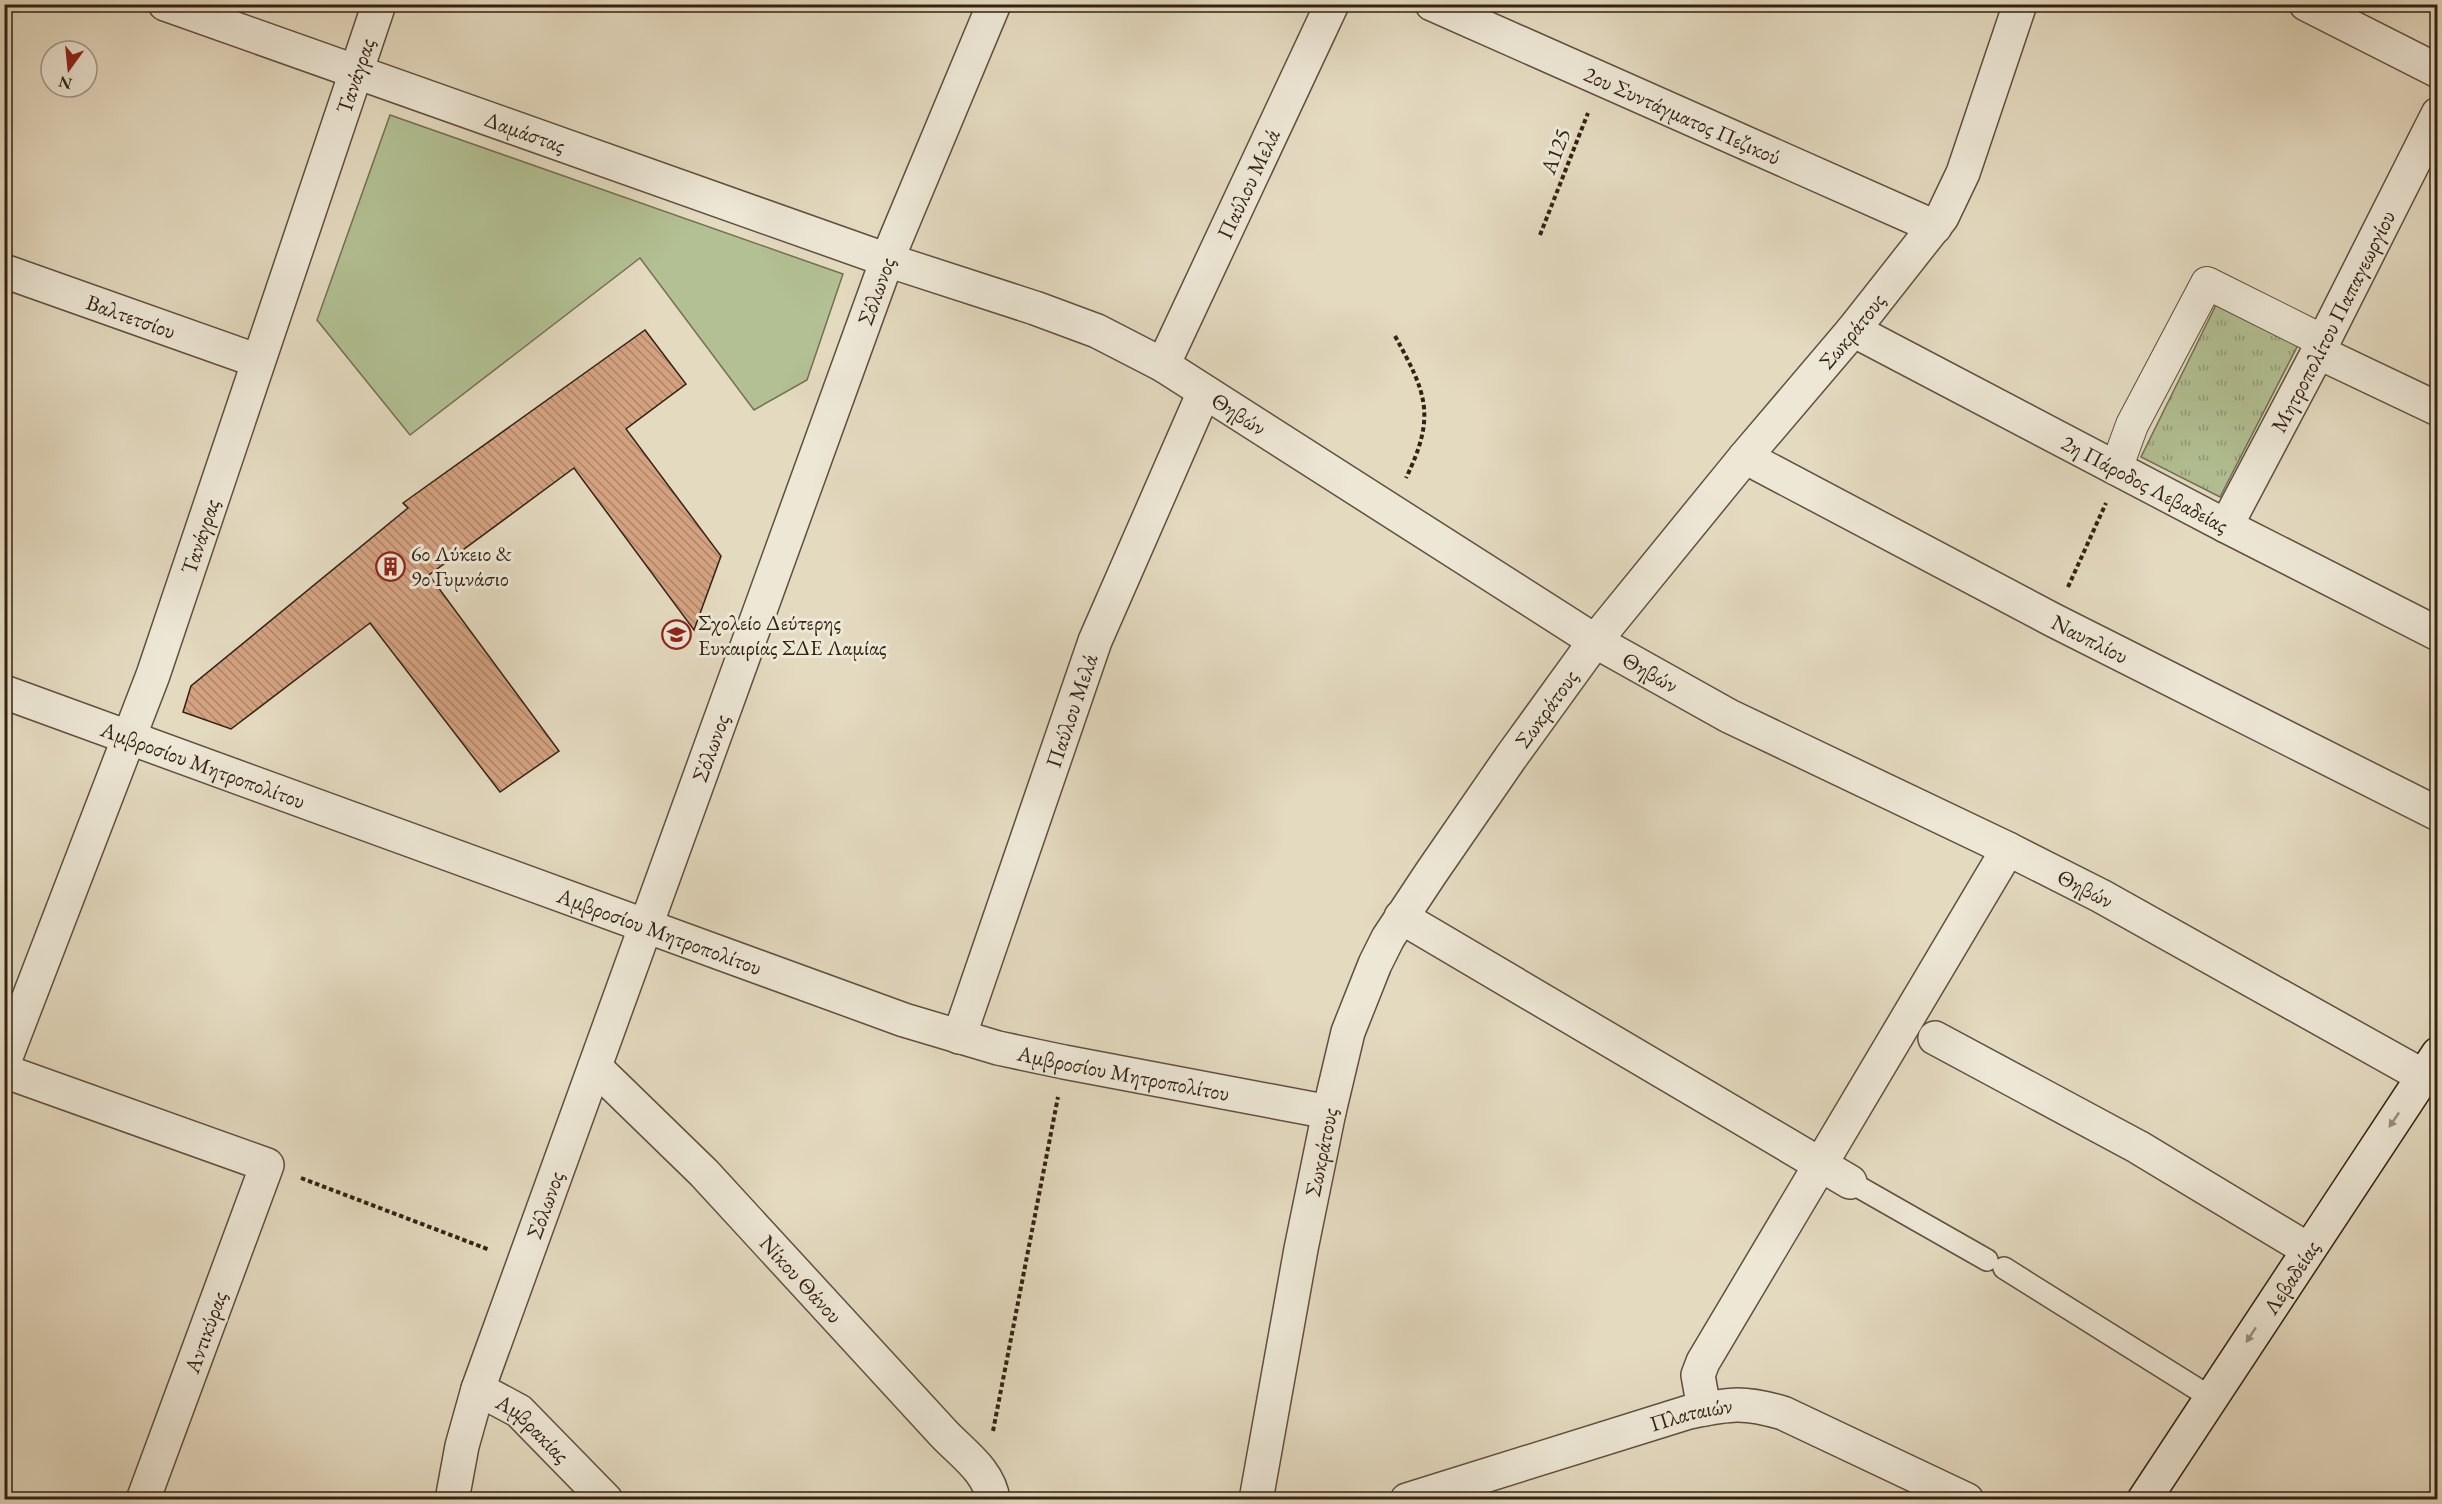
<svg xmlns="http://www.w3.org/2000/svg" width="2442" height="1504" viewBox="0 0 2442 1504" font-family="'EB Garamond',serif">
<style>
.grass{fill:#b2c093;stroke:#727152;stroke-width:1.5}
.park{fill:url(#park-tufts);stroke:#727152;stroke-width:1.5}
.building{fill:url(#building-back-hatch);stroke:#332212;stroke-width:1.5}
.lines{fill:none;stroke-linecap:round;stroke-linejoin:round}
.service-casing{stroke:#5f503e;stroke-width:24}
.pedestrian-casing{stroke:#5f503e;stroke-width:34}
.minor-casing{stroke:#5f503e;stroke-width:36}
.tertiary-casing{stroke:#5f503e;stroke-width:36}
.secondary-casing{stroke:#332212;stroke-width:36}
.path{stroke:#332212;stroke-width:4;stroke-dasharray:4.5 3;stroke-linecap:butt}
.service{stroke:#ede7d6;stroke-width:21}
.pedestrian{stroke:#ede7d6;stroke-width:32}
.minor{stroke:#ede7d6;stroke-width:33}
.tertiary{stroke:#ede7d6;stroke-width:33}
.secondary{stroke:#ede7d6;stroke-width:33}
.oneway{fill:#998e7e}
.labels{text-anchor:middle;stroke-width:6;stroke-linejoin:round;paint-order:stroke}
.street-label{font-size:22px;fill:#332212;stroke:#ede7d6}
.poi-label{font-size:22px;fill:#332212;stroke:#ede7d6;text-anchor:start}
</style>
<defs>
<pattern id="park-tufts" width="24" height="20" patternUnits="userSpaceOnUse" patternTransform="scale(1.5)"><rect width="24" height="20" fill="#b2c093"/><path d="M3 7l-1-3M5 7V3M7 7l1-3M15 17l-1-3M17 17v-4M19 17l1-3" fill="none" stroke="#919c77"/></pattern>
<pattern id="building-back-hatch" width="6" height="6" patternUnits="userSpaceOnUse" patternTransform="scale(1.5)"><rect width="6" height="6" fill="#d4a281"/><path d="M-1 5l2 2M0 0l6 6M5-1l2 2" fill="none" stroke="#ad8468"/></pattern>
</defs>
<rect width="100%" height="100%" fill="#e4dac0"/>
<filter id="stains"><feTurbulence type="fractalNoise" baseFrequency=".00333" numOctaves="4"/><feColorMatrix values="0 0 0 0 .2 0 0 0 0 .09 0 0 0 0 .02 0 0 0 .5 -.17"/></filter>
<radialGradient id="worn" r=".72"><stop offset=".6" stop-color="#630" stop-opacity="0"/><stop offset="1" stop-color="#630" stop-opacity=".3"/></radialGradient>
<path class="grass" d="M390,115L843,274L807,380L754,410L640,258L410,435L317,320Z"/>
<path class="park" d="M2216,305L2298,345L2220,497L2141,457Z"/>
<path class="building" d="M645,330L686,384L626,429L721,556L694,630L574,468L429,575L559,751L500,792L370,623L231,729L183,712L191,686L408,508L403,503Z"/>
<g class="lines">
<defs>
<path id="service" d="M1850,1182L1987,1260
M2004,1268L2210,1397"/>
<path id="pedestrian" d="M2116,469L2132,425L2207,283L2323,341"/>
<g id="minor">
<path id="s1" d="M165,4L887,260L1035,308L1097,331L1163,365L1595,641L1729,716L2008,849L2101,896L2423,1076"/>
<path id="s2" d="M1432,4L1935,227"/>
<path id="s3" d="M4,271L258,361"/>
<path id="s4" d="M1853,330L2226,526L2438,634"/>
<path d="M2318,352L2438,409"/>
<path id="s5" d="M1163,365L1332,4"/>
<path id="s6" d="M1745,457L2053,620L2438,814"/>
<path id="s7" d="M2226,526L2318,352L2438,114"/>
<path id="s8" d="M4,692L904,1020L998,1048L1064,1062L1329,1112"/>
<path d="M1401,917L1850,1182"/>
<path id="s9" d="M959,1037L1095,641L1204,392"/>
<path d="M1935,1038L2138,1147L2307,1249"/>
<path id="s10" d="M4,1062L153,675L379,4"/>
<path id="s11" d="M595,1067L704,1173L944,1434C962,1453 990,1472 993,1500"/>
<path d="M4,1071L267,1165L143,1500"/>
<path id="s12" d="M478,1389L519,1411L606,1500"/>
<path d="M1704,1409L1698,1375L1703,1362L2008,849"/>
<path id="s13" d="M1256,1500L1301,1249L1329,1112L1348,1032L1375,964L1388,938L1431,873L1511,757L1595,641L1745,457L1853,330L1942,217L1963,173L2020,4"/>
</g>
<g id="tertiary">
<path d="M2306,4L2438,71"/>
<path id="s14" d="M452,1500L462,1446L478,1389L887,260L994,4"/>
<path id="s15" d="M1407,1500L1689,1412C1730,1404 1742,1401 1783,1413L1967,1500"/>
</g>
<g id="secondary">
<path id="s16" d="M2144,1500L2438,1054"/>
</g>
</defs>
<use href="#service" class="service-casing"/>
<use href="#pedestrian" class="pedestrian-casing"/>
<use href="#minor" class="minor-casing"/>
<use href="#tertiary" class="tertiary-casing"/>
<use href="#secondary" class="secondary-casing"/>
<path class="path" d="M1540,235L1588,113
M1395,336C1427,394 1436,416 1406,478
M2068,587L2106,503
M301,1178L490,1250
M993,1431L1058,1097"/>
<use href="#service" class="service"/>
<use href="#pedestrian" class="pedestrian"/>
<use href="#minor" class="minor"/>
<use href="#tertiary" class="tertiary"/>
<use href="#secondary" class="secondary"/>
</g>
<defs><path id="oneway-solid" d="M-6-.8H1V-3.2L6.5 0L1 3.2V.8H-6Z" transform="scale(1.5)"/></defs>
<g class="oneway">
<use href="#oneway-solid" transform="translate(2394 1120) rotate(124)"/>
<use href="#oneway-solid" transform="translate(2251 1335) rotate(123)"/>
</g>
<defs>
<symbol id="building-ring" viewBox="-11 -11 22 22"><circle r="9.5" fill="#ede7d6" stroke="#8f2418" stroke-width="1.5"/><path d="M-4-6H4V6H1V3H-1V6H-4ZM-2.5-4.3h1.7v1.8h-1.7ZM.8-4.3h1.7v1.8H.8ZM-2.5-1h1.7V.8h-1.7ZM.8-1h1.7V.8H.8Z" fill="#8f2418"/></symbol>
<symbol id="school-ring" viewBox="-11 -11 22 22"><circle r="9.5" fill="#ede7d6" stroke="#8f2418" stroke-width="1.5"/><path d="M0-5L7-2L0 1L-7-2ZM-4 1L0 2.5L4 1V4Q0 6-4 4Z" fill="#8f2418"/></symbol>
</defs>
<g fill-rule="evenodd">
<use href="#building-ring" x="374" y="550" width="33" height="33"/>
<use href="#school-ring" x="660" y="618" width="33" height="33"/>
</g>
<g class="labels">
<g class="street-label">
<text dy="8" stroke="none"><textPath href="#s10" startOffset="1047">Τανάγρας</textPath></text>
<text dy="8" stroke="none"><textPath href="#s2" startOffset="274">2ου Συντάγματος Πεζικού</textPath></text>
<text dy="8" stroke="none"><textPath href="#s1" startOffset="382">Δαμάστας</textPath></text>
<text transform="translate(1555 151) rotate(-69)" y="8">Α125</text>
<text dy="8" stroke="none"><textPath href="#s5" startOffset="200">Παύλου Μελά</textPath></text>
<text dy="8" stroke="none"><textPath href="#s14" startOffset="1282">Σόλωνος</textPath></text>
<text dy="8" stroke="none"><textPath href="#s3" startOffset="135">Βαλτετσίου</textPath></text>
<text dy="8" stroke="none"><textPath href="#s7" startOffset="231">Μητροπολίτου Παπαγεωργίου</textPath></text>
<text dy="8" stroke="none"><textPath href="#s13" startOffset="1344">Σωκράτους</textPath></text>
<text dy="8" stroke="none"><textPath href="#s1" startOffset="1152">Θηβών</textPath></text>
<text dy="8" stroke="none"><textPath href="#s4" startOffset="330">2η Πάροδος Λεβαδείας</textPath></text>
<text dy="8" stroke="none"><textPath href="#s10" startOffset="561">Τανάγρας</textPath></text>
<text dy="8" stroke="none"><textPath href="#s6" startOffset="390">Ναυπλίου</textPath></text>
<text dy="8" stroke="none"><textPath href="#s1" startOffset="1638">Θηβών</textPath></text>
<text dy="8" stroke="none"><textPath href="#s13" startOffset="858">Σωκράτους</textPath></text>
<text dy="8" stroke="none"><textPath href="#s9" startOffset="345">Παύλου Μελά</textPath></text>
<text dy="8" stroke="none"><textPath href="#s14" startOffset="796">Σόλωνος</textPath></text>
<text dy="8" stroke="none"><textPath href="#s8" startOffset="212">Αμβροσίου Μητροπολίτου</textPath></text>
<text dy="8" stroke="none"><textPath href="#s1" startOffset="2124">Θηβών</textPath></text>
<text dy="8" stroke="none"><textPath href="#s8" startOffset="698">Αμβροσίου Μητροπολίτου</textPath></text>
<text dy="8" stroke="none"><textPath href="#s8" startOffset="1184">Αμβροσίου Μητροπολίτου</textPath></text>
<text dy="8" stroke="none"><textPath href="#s13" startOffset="354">Σωκράτους</textPath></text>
<text dy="8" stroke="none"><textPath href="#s14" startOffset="310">Σόλωνος</textPath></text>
<text dy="8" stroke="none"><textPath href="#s16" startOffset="267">Λεβαδείας</textPath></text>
<text dy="8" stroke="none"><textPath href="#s11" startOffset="296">Νίκου Θάνου</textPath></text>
<text transform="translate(205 1332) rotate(-70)" y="8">Αντικύρας</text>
<text dy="8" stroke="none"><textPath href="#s15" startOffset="297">Πλαταιών</textPath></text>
<text dy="8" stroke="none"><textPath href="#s12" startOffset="68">Αμβρακίας</textPath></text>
</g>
<g class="poi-label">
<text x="411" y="561">6ο Λύκειο &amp;<tspan x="411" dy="25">9ο Γυμνάσιο</tspan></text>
<text x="698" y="630">Σχολείο Δεύτερης<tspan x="698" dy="25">Ευκαιρίας ΣΔΕ Λαμίας</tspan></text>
</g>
</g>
<rect width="2442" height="1504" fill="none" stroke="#e4dac0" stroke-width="24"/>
<rect x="6" y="6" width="2430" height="1492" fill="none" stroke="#332212" stroke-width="3"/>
<rect x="12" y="12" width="2418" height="1480" fill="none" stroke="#332212" stroke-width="1.5"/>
<g transform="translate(69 69) rotate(195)"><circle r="28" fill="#ede7d6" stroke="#a39888" stroke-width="1.5"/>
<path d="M0-4.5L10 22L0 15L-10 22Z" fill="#8f2418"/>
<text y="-9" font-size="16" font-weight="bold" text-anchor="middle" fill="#332212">N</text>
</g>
<rect width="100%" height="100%" filter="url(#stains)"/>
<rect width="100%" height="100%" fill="url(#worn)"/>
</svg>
